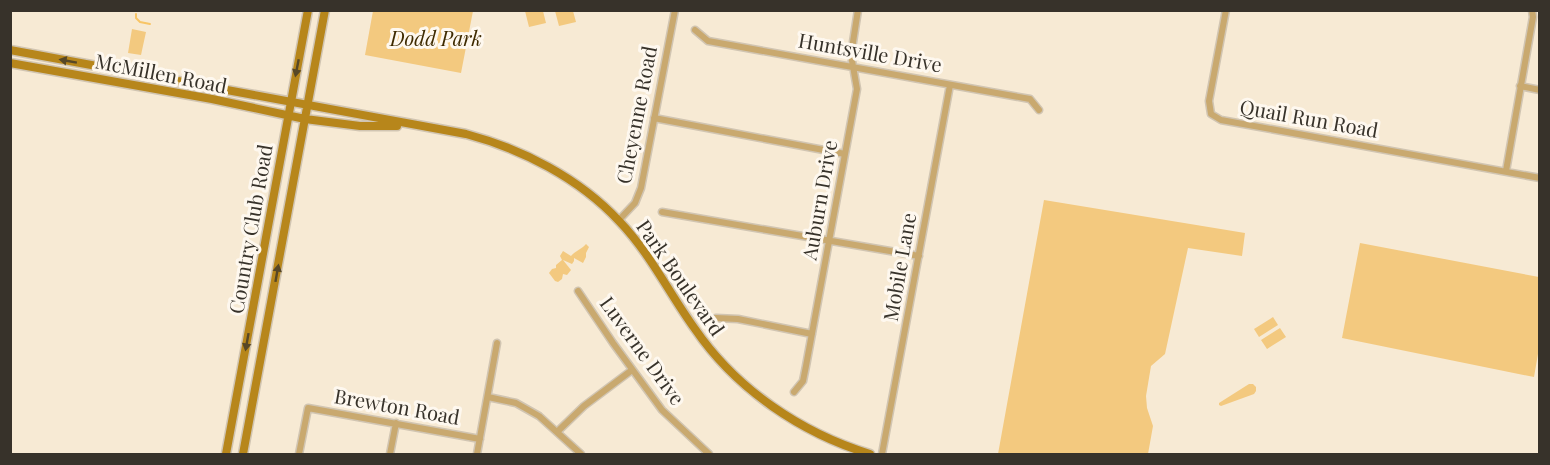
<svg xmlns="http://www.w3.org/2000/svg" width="1550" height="465" viewBox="0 0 1550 465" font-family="'Playfair Display',serif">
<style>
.green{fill:#f3c97f}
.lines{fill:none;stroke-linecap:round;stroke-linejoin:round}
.stream{stroke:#f8c566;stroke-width:2}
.minor-casing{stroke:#d1c5b2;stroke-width:9}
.secondary-casing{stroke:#d1c5b2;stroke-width:11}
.minor{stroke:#c9a96f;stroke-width:6}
.secondary{stroke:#b7861b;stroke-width:8}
.oneway{fill:#574726}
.labels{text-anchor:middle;stroke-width:6;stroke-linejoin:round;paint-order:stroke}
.park-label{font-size:20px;font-style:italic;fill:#3e2a00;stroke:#fef8ef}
.street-label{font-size:20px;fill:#37322a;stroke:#fef8ef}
</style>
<rect width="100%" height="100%" fill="#f7ead4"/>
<path class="green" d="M373,11H473L461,73L365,55Z
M525,11H543L546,23L529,27Z
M555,11H573L576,22L559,26Z
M132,29L146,32L141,55L128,53Z
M1044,200L1245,233L1242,256L1188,248L1165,354L1151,366L1146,396L1147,408L1153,426L1148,454H998Z
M1360,243L1539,277V348L1534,377L1342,338Z
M586,244L589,247L586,253V257L583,263L574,258V261L572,264L563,260L571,270L567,275L563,274L562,279L558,282L555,281L549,273L552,269L556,268V265L562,260L560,256L563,251L571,256C576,250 581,250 586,244Z
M1273,317L1278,325L1259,337L1254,329Z
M1280,328L1286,337L1267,349L1261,340Z
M1249,384H1253L1256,387V391L1254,394L1221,406L1219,405V403Z"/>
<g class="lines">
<path class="stream" d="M136,14V18L140,22L150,24"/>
<defs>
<path id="minor" d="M1226,10L1209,101L1211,114L1221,120L1540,178
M695,30L708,41L1030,99L1039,110
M1520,86L1540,90
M654,118L845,154
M1506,171L1533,17L1532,10
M662,212L919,256
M619,220L635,203L641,188L675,10
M578,291L613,343L662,410L709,454
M716,318L738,319L812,334
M794,392L803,381L806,366L857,89L851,55L858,10
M488,397L516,403L539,416L581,454
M557,432L584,406L632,370
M299,454L308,408L480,439
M390,454L396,423
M477,454L497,343
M882,454L950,85"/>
<path id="secondary" d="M10,50L466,134C522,149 579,178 619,221C650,253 669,293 695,329C736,389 801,433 870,454
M10,63L212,99L305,119L360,126H397
M226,454L308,10
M243,454L325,10"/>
</defs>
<use href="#minor" class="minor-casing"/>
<use href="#secondary" class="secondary-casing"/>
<use href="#minor" class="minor"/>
<use href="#secondary" class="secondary"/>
</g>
<defs><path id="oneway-solid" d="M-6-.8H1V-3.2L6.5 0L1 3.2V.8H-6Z" transform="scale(1.5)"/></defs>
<g class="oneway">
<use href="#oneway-solid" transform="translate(68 61) rotate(-170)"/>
<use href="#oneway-solid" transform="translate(297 68) rotate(101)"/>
<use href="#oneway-solid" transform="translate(277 273) rotate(-80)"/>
<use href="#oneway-solid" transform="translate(247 342) rotate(100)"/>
</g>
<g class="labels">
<g class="park-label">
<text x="436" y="46">Dodd Park</text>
</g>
<g class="street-label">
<text transform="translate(870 53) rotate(10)" y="7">Huntsville Drive</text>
<text transform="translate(161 74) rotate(11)" y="7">McMillen Road</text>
<text transform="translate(637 115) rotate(-79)" y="7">Cheyenne Road</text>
<text transform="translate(1309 119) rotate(10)" y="7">Quail Run Road</text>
<text transform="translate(820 200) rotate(-80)" y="7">Auburn Drive</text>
<text transform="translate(251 229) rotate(-80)" y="7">Country Club Road</text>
<text transform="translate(900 267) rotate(-80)" y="7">Mobile Lane</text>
<text transform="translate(680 278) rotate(55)" y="7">Park Boulevard</text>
<text transform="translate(642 351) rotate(54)" y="7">Luverne Drive</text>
<text transform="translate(397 407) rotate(10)" y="7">Brewton Road</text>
</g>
</g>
<rect width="1550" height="465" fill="none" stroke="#37322a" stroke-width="24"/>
</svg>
